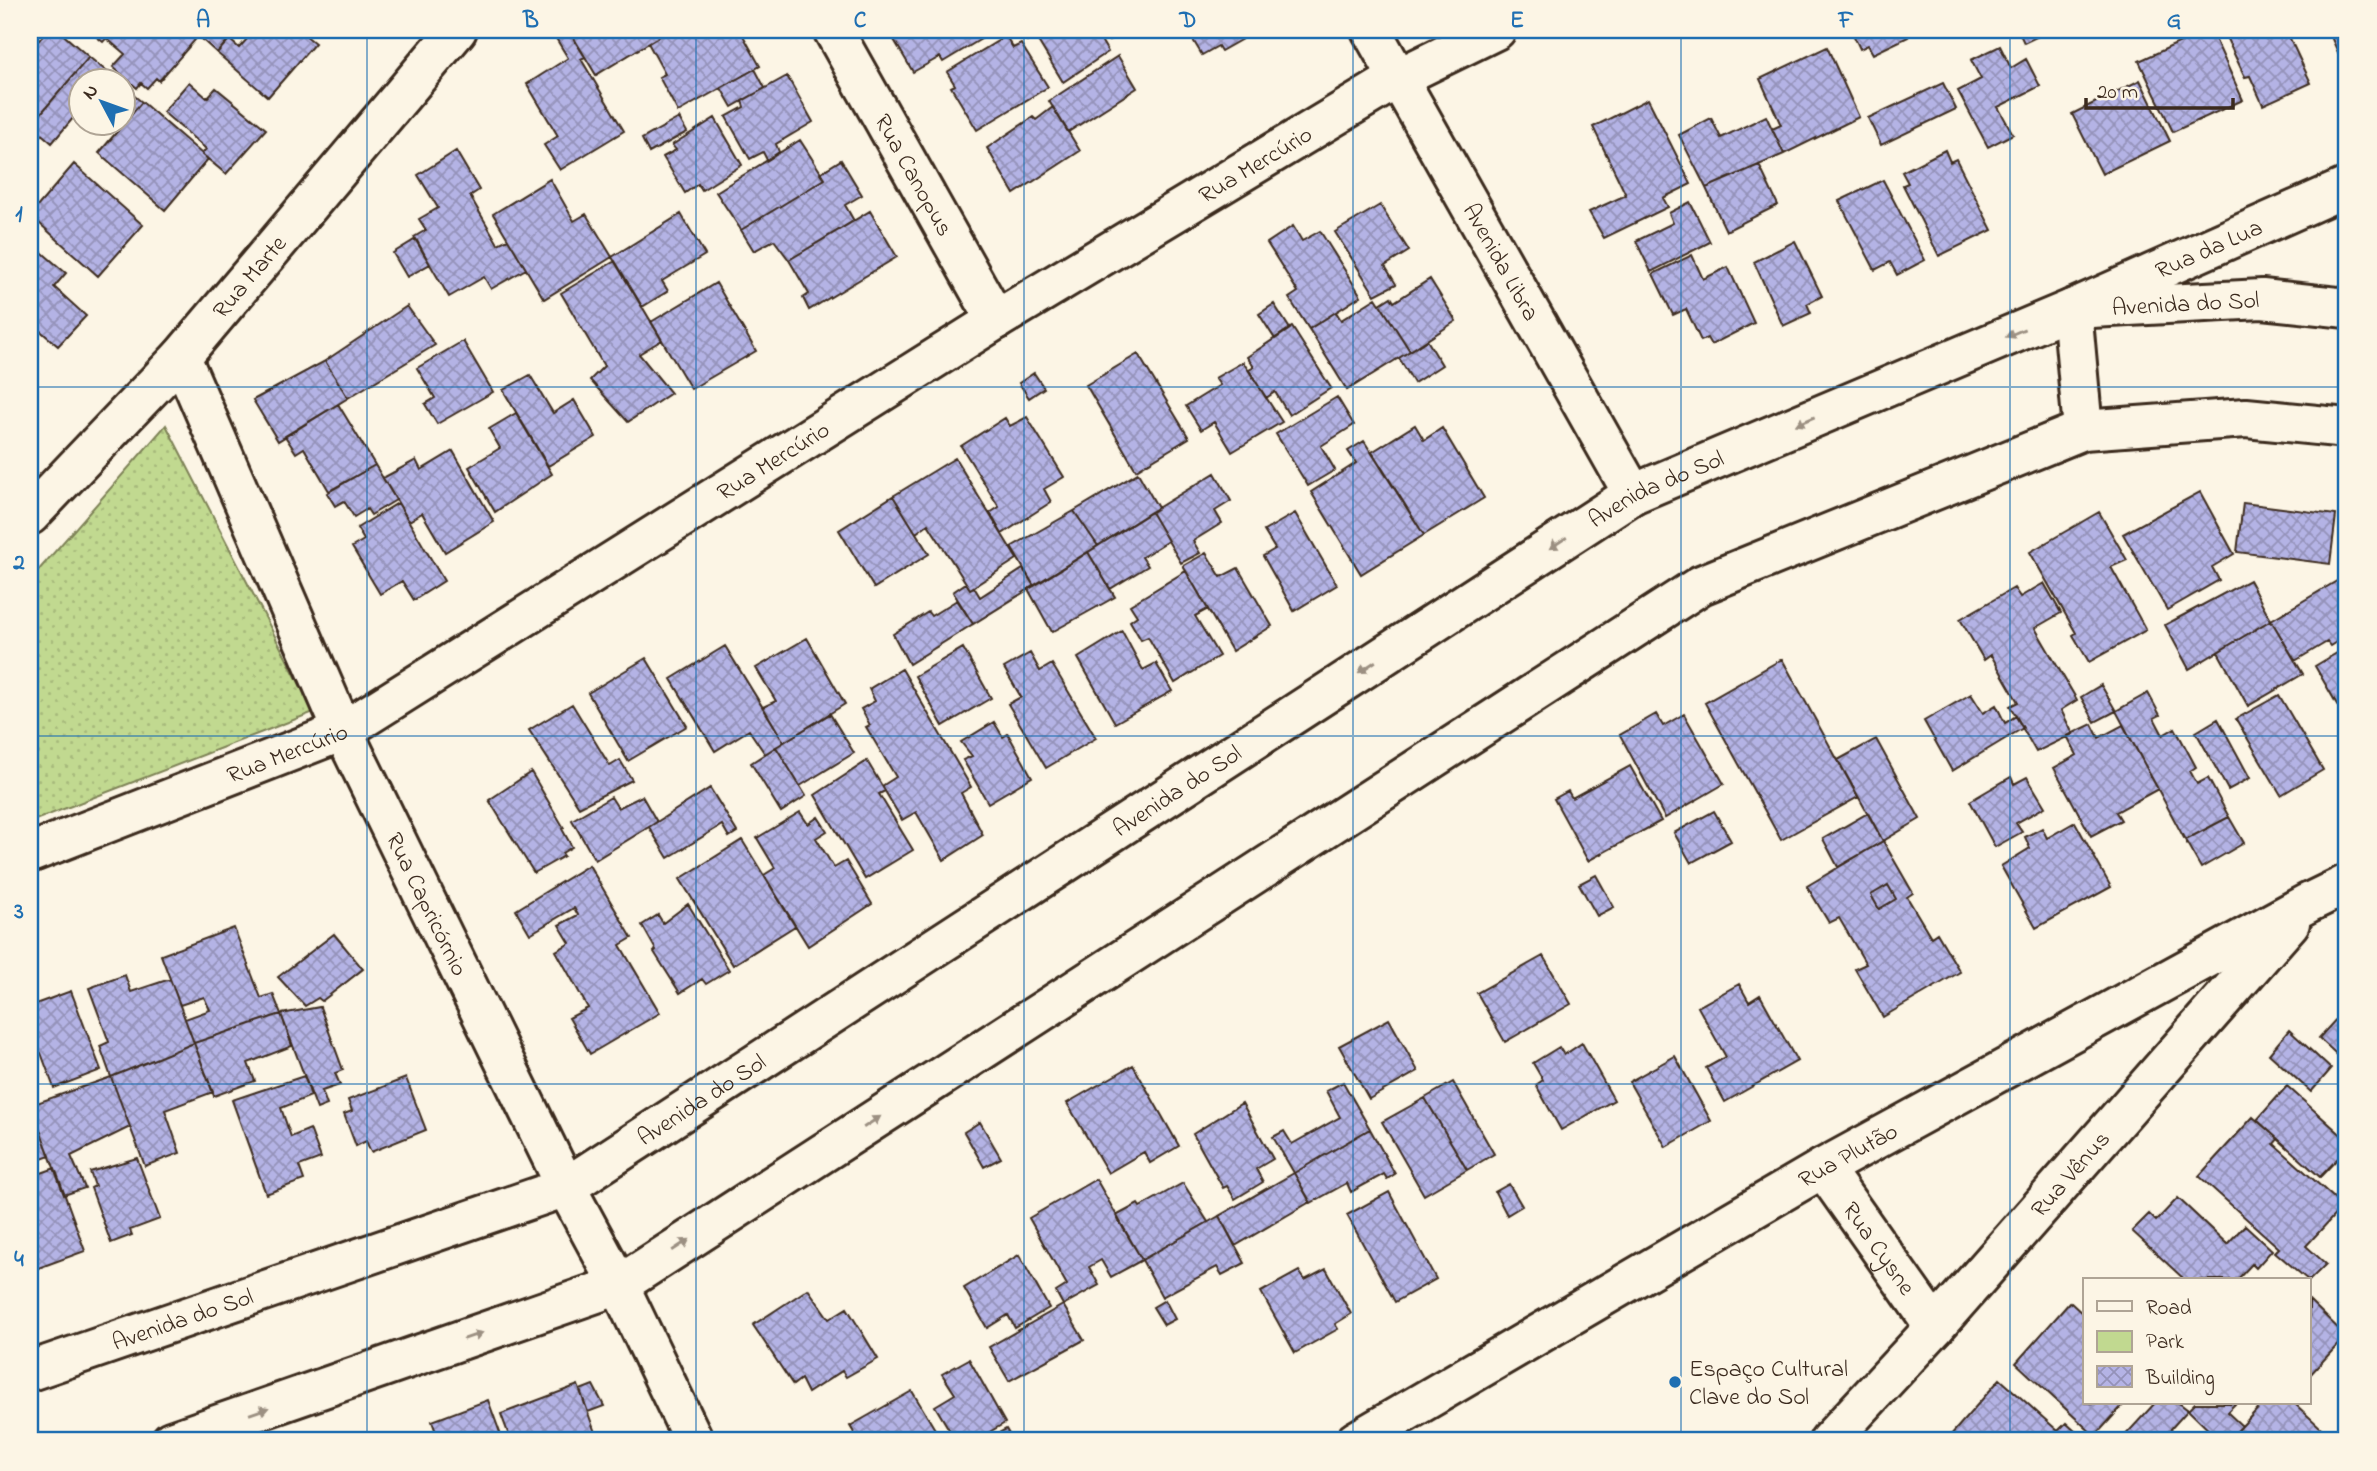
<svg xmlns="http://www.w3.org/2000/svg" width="2377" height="1471" viewBox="0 0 2377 1471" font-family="'Indie Flower',sans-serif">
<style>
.green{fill:url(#green-dots);stroke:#7e8257;stroke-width:2}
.building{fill:url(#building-cross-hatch);stroke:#3b2a1e;stroke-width:2}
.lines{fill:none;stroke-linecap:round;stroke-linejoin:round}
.minor-casing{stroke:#3b2a1e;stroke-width:44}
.tertiary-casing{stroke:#3b2a1e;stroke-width:44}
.minor{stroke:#fcf5e5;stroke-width:38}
.tertiary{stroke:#fcf5e5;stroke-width:38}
.oneway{fill:#9c9082}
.grid{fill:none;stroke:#1f6fb2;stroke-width:2;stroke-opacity:0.55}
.poi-dot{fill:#1f6fb2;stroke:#fcf5e5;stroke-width:2.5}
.labels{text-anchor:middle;stroke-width:5;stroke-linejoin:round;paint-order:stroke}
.street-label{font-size:24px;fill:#3b2a1e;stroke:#fcf5e5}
.poi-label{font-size:24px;fill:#3b2a1e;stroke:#fcf5e5;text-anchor:start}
.neatline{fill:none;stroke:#1f6fb2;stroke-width:2.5}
.grid-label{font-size:23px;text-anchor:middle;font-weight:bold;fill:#1f6fb2}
</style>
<defs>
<pattern id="green-dots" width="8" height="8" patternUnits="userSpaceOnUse" patternTransform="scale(1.75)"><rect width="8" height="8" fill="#c1d990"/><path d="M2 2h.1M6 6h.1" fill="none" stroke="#a7ba7c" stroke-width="1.8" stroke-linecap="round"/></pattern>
<pattern id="building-cross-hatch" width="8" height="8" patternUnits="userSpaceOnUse" patternTransform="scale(1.75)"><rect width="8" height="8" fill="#b4b3e5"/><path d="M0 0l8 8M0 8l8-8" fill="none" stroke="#9492b9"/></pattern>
</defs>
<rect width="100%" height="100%" fill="#fcf5e5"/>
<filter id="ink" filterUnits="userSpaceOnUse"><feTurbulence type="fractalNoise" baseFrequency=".0143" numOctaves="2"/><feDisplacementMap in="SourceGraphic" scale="14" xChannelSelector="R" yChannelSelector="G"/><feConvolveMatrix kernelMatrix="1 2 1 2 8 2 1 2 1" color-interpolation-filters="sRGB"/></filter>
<g filter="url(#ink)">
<path class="green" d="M166,425L314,712L30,822V580Z"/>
<path class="building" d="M48,30H58L89,57L31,125L30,50Z
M88,30H114L103,42Z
M114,30H182L195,40L159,81L156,78L147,88L141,83L137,88L113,67L125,54L106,38Z
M202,30H238L217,53L197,35Z
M255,30H299L315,43L268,97L217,53L229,39L239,48Z
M562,30H568L585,57L581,59L624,131L560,170L544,145L558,136L527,84L568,58L554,35Z
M569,30H670L596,75Z
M671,30H693L695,34L703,30H740L760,66L678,112L659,77L665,74L648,43Z
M905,30H996L943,62L940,57L913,72L893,38Z
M1019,30H1095L1108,52L1063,82L1035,36L1027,41Z
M1102,30H1128L1109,41Z
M1187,30H1258L1221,51L1218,46L1202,55Z
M1851,30H1904L1908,37L1873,54L1868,45L1860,49Z
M2018,30H2051L2024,43Z
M2207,30H2211L2243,100L2173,132L2139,61Z
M2246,30H2286L2311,83L2263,105L2250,76L2245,77L2227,39Z
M2328,30H2347V67L2345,68Z
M1006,36L1013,48L1021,44L1048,87L977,130L951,87L955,85L947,72Z
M2000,46L2011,68L2026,59L2040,86L1998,107L2013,134L1988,147L1958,91L1981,79L1971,60Z
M1827,47L1859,117L1784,154L1772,129L1781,125L1760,79Z
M1118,56L1137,88L1068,132L1049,101Z
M89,57L117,80H80V112L79,111L52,143L31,125Z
M755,69L765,88L732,107L721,88Z
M787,76L813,122L776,144L779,152L767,160L763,152L750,159L726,117L744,107L742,101Z
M2140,80L2170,141L2102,174L2072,114Z
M189,82L207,98L216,88L266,129L226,174L202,154L206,149L163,112Z
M1943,83L1956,109L1881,145L1868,118Z
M122,86L142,102L119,128L113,122H122Z
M1648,99L1691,184L1663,198L1668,207L1604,238L1589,212L1626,195L1593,127Z
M142,102L208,159L165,210L99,153Z
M1053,107L1080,151L1014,194L987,148L1033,117L1036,120Z
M1766,116L1784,154L1706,188L1679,135L1711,118L1721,138Z
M679,118L687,132L649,153L642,139Z
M715,118L742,165L702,190L698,184L685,193L663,157L676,150L672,145Z
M800,140L825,179L741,230L716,192Z
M1945,150L1950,162L1956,159L1992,230L1939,256L1903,185L1908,183L1902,172Z
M456,151L479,190L470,196L498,244L508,239L526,269L491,289L484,277L449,297L414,237L426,230L419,219L438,208L418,175Z
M841,160L862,195L845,205L854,221L789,260L774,240L754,251L741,230L825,179L820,173Z
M74,164L143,225L98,276L30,215Z
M1759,165L1778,205L1726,231L1706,188Z
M550,179L574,221L586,214L612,257L544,299L493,214Z
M1883,180L1925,260L1897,275L1890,262L1875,270L1839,201Z
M1690,202L1710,242L1651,272L1636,241L1673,223L1669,213Z
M1380,205L1409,251L1385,266L1396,284L1375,295L1335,232Z
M870,211L897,257L809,310L803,298L809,294L789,260Z
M681,214L705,255L662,281L668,291L642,307L612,257Z
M1293,226L1302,241L1320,231L1361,296L1309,329L1289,298L1298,292L1267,243Z
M416,239L430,264L407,277L393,253Z
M1795,241L1822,296L1807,304L1811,313L1783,326L1754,262Z
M30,242L66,273L54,287L86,316L58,346L30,322Z
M1692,255L1703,279L1728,267L1754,323L1711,345L1707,338L1701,341L1686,309L1673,315L1653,274Z
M615,261L662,340L639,354L671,393L628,422L590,380L604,366L561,293Z
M1430,279L1456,321L1410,351L1380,304L1391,297L1394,302Z
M716,283L756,351L691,389L651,322Z
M1376,298L1410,351L1347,390L1309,329L1336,312L1341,320Z
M1274,304L1290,329L1275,339L1259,314Z
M407,306L435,345L348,398L325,361Z
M1292,327L1331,388L1289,415L1275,392L1266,398L1249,370L1254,367L1247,357Z
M1427,340L1442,365L1414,383L1399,358Z
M463,341L493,392L437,424L425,404L435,398L417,368Z
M1138,354L1189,438L1136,470L1086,385Z
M325,361L348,398L278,441L253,400Z
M1243,362L1282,422L1232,452L1214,422L1201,430L1186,406L1220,385L1215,378Z
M1034,373L1044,388L1029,398L1019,383Z
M530,375L553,413L574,400L596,437L548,466L503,390Z
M1337,397L1354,425L1321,446L1335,470L1308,486L1276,434Z
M338,404L375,465L329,491L304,448L296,453L285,436Z
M516,413L552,474L495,512L469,467L500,448L489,429Z
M1027,417L1064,477L1044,489L1051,502L1002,534L990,513L999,507L961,446L1005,418L1010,426Z
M1415,425L1424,440L1442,428L1484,498L1424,535L1372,452Z
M1364,441L1424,535L1361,574L1311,492L1356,463L1348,451Z
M453,451L494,522L445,552L422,513L409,521L383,478L416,460L421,470Z
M955,458L1017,559L970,589L928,524L916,533L893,496Z
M375,465L396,500L371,515L367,509L354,517L344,501L335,506L327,493Z
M1138,473L1158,508L1098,546L1074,511Z
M1215,473L1231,501L1215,511L1222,523L1193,541L1200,553L1181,563L1151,512Z
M2200,492L2234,554L2212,567L2219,580L2167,610L2123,534Z
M893,496L929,554L874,588L839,530Z
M398,503L444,581L414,600L402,581L380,594L352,547L364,540L357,528Z
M2243,503L2336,515L2330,564L2237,552Z
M1074,511L1098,546L1034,586L1011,547Z
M1151,512L1168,541L1142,557L1148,566L1110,589L1088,552Z
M2099,512L2127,560L2111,567L2146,630L2089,662L2073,635L2076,633L2030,552Z
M1295,513L1337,585L1294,611L1263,556L1275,549L1264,531Z
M1088,552L1115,597L1052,632L1028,589Z
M1206,553L1221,577L1238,568L1272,626L1232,651L1183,566Z
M1023,569L1034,586L973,624L953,592L966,583L970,589L974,587L980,597Z
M1186,571L1208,609L1195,616L1219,656L1175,683L1148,637L1141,640L1130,621L1137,616L1130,605Z
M2347,575V628L2342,632L2344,637L2330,646L2327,642L2295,661L2271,620Z
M2249,580L2271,620L2189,669L2165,625Z
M2044,583L2061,613L2035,628L2077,700L2061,710L2073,734L2036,752L2010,706L2018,702L1991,655L1984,660L1960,619L2014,588L2020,597Z
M957,600L973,624L909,664L893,634L928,612L931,616Z
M2271,620L2303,674L2248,706L2218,652Z
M1122,631L1143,670L1156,663L1172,691L1115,723L1078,658Z
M807,638L845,704L784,742L763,707L776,701L756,668Z
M725,646L784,742L765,754L749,730L715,751L671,679Z
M2347,647V722L2315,666Z
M963,648L991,698L943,726L915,676Z
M1030,653L1040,671L1052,664L1096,738L1046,768L1008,704L1021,697L1004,668Z
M646,658L687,726L628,761L588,693Z
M1782,659L1858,797L1781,840L1705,703Z
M902,669L971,787L961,793L983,835L944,860L916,812L902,820L882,786L896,777L866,727L870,725L861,709L875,701L869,689Z
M2101,685L2116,711L2095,722L2081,697Z
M2148,693L2160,715L2154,718L2163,735L2175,728L2196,767L2190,771L2197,784L2208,778L2229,817L2185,840L2116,711Z
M1971,694L1983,713L1996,705L2005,723L2016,716L2023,728L1952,771L1924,721Z
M2279,695L2323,770L2281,795L2236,719Z
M572,704L610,766L620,760L632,780L579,807L529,730Z
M830,714L854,753L800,786L776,747Z
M1656,714L1663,726L1684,714L1724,784L1665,818L1620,735Z
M2218,719L2250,778L2228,790L2196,732Z
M994,722L1003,737L1008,734L1032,777L988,803L963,760L972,756L961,742Z
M2092,724L2099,738L2123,725L2158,789L2116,812L2121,820L2091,836L2054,768L2077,755L2067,736Z
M1876,739L1920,819L1883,841L1838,760Z
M776,747L806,796L781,812L751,763Z
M867,761L885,791L879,794L913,850L865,879L815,795Z
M1630,766L1661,821L1588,861L1554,799L1568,791L1572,798Z
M531,772L564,828L562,829L572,847L562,853L564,856L534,873L489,800Z
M2011,777L2014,784L2027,777L2045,807L2016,823L2022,832L1995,847L1970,801Z
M710,788L737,832L729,837L722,825L668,858L649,827Z
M642,796L657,822L595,860L572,820L611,797L618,808Z
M1714,811L1731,841L1691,863L1674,833Z
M800,812L808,824L818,817L827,831L816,838L834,868L846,861L872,904L808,946L764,875L775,868L757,838Z
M1868,813L1883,841L1838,867L1823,839Z
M2229,817L2244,843L2201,868L2185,840Z
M2075,822L2111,887L2036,928L2001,866L2030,848L2025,837L2042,828L2047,838Z
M742,840L795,926L733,965L680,879Z
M1883,841L1913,893L1907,897L1931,937L1937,933L1960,972L1883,1017L1855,969L1866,964L1839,918L1829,923L1807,886Z
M589,865L632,938L620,945L660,1013L590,1054L569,1018L588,1008L556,951L570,943L559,925L578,915L574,908L530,934L516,910Z
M1596,875L1614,907L1597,916L1579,884Z
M1888,885L1896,899L1879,909L1871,895Z
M688,904L729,970L706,984L702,979L680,993L654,952L656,950L642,925L658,915L663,923Z
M234,928L261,998L273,994L281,1014L194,1043L185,1019L210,1010L204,997L180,1005L161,955Z
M334,934L363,969L322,1001L318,998L305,1006L278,977Z
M1543,956L1571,1004L1505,1042L1477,993Z
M125,975L131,992L170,979L194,1043L111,1077L100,1046L109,1042L89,988Z
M1739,984L1749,1002L1760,995L1797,1061L1725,1102L1706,1068L1726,1057L1698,1007Z
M71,991L101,1070L54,1088L41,1053L30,1058V1019L32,1018L30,1006Z
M320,1007L343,1070L335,1073L340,1085L322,1091L327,1105L317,1109L281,1014Z
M2347,1007V1064L2319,1038Z
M281,1014L292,1046L248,1063L255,1081L214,1096L194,1043Z
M1389,1019L1418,1071L1369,1099L1339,1046Z
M2289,1030L2331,1069L2311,1092L2269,1054Z
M194,1043L213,1092L165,1110L180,1153L145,1166L111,1077Z
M1582,1043L1614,1100L1561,1130L1536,1085L1543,1080L1533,1063L1559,1047L1564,1055Z
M1675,1056L1711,1121L1666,1147L1629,1082Z
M1133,1065L1179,1146L1150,1163L1144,1152L1108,1173L1067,1103Z
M304,1076L311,1096L281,1108L291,1137L310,1129L321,1158L299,1166L304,1180L266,1194L232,1100Z
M111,1077L130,1127L71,1156L85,1188L64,1195L31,1105Z
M406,1078L426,1130L371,1152L366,1141L356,1146L344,1114L352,1111L348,1100Z
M1343,1082L1370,1129L1294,1173L1273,1137L1284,1131L1292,1144L1340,1117L1326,1091Z
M1453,1082L1494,1154L1467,1170L1425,1098Z
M2287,1086L2347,1140V1157L2343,1153L2320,1177L2257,1120Z
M1425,1098L1467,1170L1424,1195L1382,1122Z
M1242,1103L1273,1159L1256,1169L1263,1182L1235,1199L1227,1186L1223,1188L1193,1134Z
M30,1105L50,1156L30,1163Z
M2253,1117L2278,1139L2274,1144L2343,1206L2306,1246L2326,1264L2309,1281L2275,1252L2279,1248L2199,1176Z
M980,1122L1001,1158L984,1167L964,1132Z
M1370,1129L1395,1174L1387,1179L1384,1174L1351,1192L1347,1183L1311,1203L1294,1173Z
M137,1158L160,1219L130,1230L132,1235L111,1243L91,1188L95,1186L90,1172Z
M55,1168L85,1251L30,1271V1177Z
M1294,1173L1310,1202L1235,1246L1219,1216Z
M1096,1179L1142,1260L1111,1277L1101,1260L1089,1267L1099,1285L1063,1305L1056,1292L1067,1285L1029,1218Z
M1183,1183L1208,1222L1142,1260L1116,1216L1138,1204L1140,1207Z
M1509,1184L1522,1206L1507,1215L1495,1192Z
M1389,1192L1436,1279L1395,1302L1347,1215Z
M2178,1198L2227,1244L2245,1225L2272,1250L2256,1268L2252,1264L2237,1280H2185L2132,1231L2149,1214L2156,1221Z
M1219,1216L1245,1263L1222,1275L1217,1267L1162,1297L1142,1260Z
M1019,1255L1049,1308L1015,1328L1008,1315L987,1328L964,1288Z
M1326,1269L1351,1314L1335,1324L1338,1329L1295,1353L1261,1292L1299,1271L1305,1280Z
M808,1289L829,1319L847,1308L878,1359L846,1377L842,1371L808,1393L801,1379L793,1385L753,1325Z
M1165,1300L1175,1319L1164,1325L1153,1307Z
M2309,1300L2346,1336L2309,1376Z
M2070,1302L2085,1316V1403H2125L2095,1436L2016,1363Z
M1063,1305L1084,1340L1009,1381L989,1347Z
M969,1359L1005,1423L974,1441H956L935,1406L955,1394L942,1374Z
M2000,1379L2058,1431L2066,1423L2086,1441H1956L1950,1436Z
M578,1385L598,1441H511L501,1414Z
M593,1385L604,1406L588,1412L580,1390Z
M912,1391L942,1441H859L850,1426Z
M488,1400L503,1441H439L432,1421Z
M2155,1403H2179L2188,1410L2160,1441H2120Z
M2195,1403H2236L2227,1412L2242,1426L2227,1441H2220L2188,1410Z
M2263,1403H2294L2335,1441H2237L2232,1437Z
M1006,1429L1013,1441H984Z"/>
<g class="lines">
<defs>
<g id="minor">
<path id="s1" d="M833,30L996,320"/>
<path id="s2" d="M1371,30L1633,494"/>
<path id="s3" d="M181,357L343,731L566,1187L619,1285L694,1441"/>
<path id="s4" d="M2083,430L2072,309L2347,187"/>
<path id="s5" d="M30,515L181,357L457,30"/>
<path id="s6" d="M30,853L343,731L996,320L1398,78L1496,30"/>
<path id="s7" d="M1823,1168L1935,1327"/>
<path id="s8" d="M1356,1441L1823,1168L2308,903L2347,884"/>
<path id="s9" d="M1829,1441L1935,1327L2290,923"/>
</g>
<g id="tertiary">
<path id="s10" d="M30,1371L566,1187L1633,494L2072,309L2262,299L2347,308"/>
<path d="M171,1441L619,1285L1701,585L2083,430L2246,418L2347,428"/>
</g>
</defs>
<use href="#minor" class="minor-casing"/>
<use href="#tertiary" class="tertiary-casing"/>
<use href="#minor" class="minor"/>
<use href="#tertiary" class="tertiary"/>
</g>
<defs><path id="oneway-solid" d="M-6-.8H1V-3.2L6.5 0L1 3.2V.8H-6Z" transform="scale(1.75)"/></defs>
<g class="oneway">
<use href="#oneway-solid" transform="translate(2015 333) rotate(157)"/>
<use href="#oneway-solid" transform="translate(1805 421) rotate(157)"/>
<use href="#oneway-solid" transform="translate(1558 543) rotate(147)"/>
<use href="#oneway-solid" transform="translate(1367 667) rotate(147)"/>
<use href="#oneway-solid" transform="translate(872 1122) rotate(-33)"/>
<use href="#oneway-solid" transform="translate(681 1245) rotate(-33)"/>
<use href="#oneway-solid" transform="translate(473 1336) rotate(-19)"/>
<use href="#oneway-solid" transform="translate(259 1411) rotate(-19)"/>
</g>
</g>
<path class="grid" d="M367,30V1441M696,30V1441M1024,30V1441M1353,30V1441M1681,30V1441M2010,30V1441M30,387H2347M30,736H2347M30,1084H2347"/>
<circle class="poi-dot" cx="1675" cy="1382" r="7"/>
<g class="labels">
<g class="street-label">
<text dy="8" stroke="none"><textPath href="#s6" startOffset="1410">Rua Mercúrio</textPath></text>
<text dy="8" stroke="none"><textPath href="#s1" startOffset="166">Rua Canopus</textPath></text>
<text dy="8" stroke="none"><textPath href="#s4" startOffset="271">Rua da Lua</textPath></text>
<text dy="8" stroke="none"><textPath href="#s2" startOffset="266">Avenida Libra</textPath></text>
<text dy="8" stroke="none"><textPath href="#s5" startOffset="324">Rua Marte</textPath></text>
<text dy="8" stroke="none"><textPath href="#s10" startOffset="2429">Avenida do Sol</textPath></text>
<text dy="8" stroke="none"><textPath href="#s6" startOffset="844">Rua Mercúrio</textPath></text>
<text dy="8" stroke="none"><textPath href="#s10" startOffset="1862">Avenida do Sol</textPath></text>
<text dy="8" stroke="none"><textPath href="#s6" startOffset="276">Rua Mercúrio</textPath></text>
<text dy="8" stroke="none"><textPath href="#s10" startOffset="1295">Avenida do Sol</textPath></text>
<text dy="8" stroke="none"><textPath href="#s3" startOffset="600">Rua Capricórnio</textPath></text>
<text dy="8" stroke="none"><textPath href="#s10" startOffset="728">Avenida do Sol</textPath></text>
<text dy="8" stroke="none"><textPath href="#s8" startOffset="569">Rua Plutão</textPath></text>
<text dy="8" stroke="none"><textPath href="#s9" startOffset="360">Rua Vênus</textPath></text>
<text dy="8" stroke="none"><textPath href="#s7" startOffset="98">Rua Cysne</textPath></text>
<text dy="8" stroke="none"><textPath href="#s10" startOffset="161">Avenida do Sol</textPath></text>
</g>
<g class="poi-label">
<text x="1689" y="1376">Espaço Cultural<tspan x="1689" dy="28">Clave do Sol</tspan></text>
</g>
</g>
<rect width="2377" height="1471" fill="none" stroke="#fcf5e5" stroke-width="77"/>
<rect x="2083" y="1278" width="228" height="126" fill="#fcf5e5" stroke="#afa495" stroke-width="2"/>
<rect x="2097" y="1301" width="35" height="10" fill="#fcf5e5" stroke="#afa495" stroke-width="2"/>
<text x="2146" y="1314" font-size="21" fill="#3b2a1e">Road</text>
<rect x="2097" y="1331" width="35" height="21" fill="#c1d990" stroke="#afa495" stroke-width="2"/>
<text x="2146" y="1348" font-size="21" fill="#3b2a1e">Park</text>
<rect x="2097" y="1366" width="35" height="21" fill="url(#building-cross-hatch)" stroke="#afa495" stroke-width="2"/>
<text x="2146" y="1384" font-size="21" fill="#3b2a1e">Building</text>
<g transform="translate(102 102) rotate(311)"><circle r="33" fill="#fcf5e5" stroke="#afa495" stroke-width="2"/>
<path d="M0-5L12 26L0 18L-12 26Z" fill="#1f6fb2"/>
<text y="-10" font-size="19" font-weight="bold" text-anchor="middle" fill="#3b2a1e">N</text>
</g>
<path d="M2086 98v10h147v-10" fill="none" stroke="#3b2a1e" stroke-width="3.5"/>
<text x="2097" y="98" font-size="21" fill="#3b2a1e" stroke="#fcf5e5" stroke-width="5" paint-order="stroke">20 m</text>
<rect x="38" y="38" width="2300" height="1394" class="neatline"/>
<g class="grid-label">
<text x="203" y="27">A</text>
<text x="531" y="27">B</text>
<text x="860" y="27">C</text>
<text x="1188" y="27">D</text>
<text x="1517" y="27">E</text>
<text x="1846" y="27">F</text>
<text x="2174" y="27">G</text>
<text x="19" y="221">1</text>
<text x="19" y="569">2</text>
<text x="19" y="918">3</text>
<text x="19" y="1266">4</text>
</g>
</svg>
